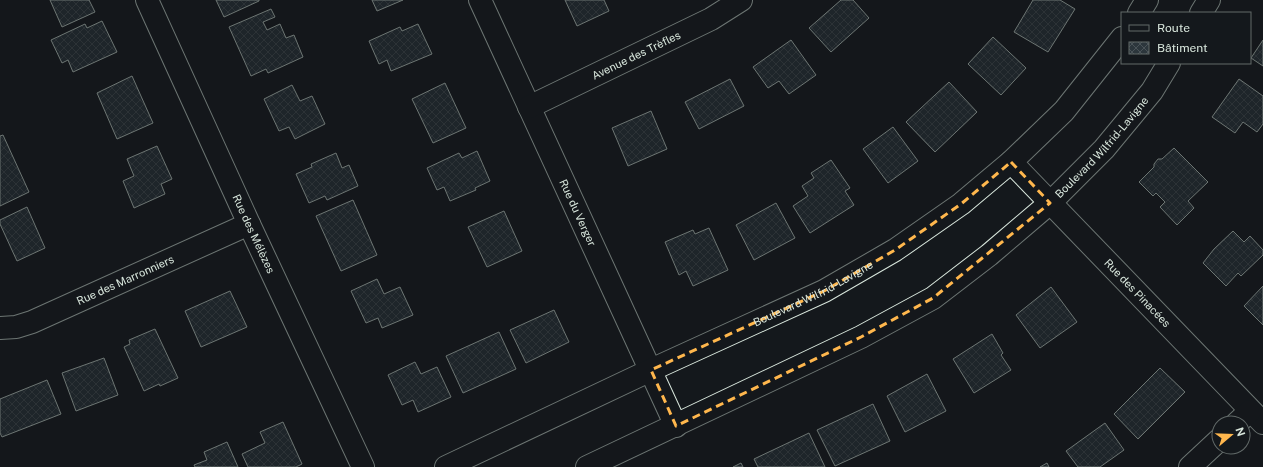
<svg xmlns="http://www.w3.org/2000/svg" width="1263" height="467" viewBox="0 0 1263 467" font-family="'Public Sans',sans-serif">
<style>
.building{fill:url(#building-cross-hatch);stroke:#d8e6dc}
.lines{fill:none;stroke-linecap:round;stroke-linejoin:round}
.street-casing{stroke:#d8e6dc;stroke-width:24}
.secondary-casing{stroke:#d8e6dc;stroke-width:24}
.street{stroke:#14181c;stroke-width:22}
.secondary{stroke:#14181c;stroke-width:22}
.marked{fill:none;stroke:#ffb74d;stroke-width:3;stroke-dasharray:8 5;stroke-linejoin:round}
.labels{text-anchor:middle;stroke-width:3;stroke-linejoin:round;paint-order:stroke}
.street-label{font-size:11px;fill:#d8e6dc;stroke:#14181c}
</style>
<defs>
<pattern id="building-cross-hatch" width="8" height="8" patternUnits="userSpaceOnUse"><rect width="8" height="8" fill="#2c363c"/><path d="M0 0l8 8M0 8l8-8" fill="none" stroke="#4a5358"/></pattern>
</defs>
<rect width="100%" height="100%" fill="#14181c"/>
<path class="building" d="M50,0H89L95,12L62,27Z
M216,0H259V1L224,17Z
M372,0H403L377,11Z
M565,0H604L609,11L577,26Z
M841,0H853L869,18L831,52L809,28Z
M1033,0H1060L1075,9L1048,52L1014,32Z
M271,9L275,17L263,22L267,30L280,24L286,38L294,35L303,57L268,73L266,69L251,76L229,27Z
M102,21L117,52L73,72L68,60L62,63L51,40L85,24L87,28Z
M418,24L432,54L391,71L387,60L379,64L369,41L400,27L402,31Z
M993,37L1026,68L1001,95L968,64Z
M791,40L816,75L789,94L779,81L768,88L753,67Z
M1263,40V66L1251,58Z
M132,76L153,123L117,139L97,93Z
M730,79L744,106L699,129L685,102Z
M1239,79L1263,96V124L1257,132L1243,122L1235,133L1212,117Z
M949,82L977,112L935,152L906,122Z
M445,83L466,128L433,143L412,99Z
M292,85L300,101L312,96L325,124L295,139L289,127L279,131L264,99Z
M651,111L667,149L628,166L612,128Z
M893,127L918,161L888,183L863,149Z
M3,135L29,192L0,206V136Z
M157,146L172,179L161,184L165,194L134,208L123,181L134,176L127,159Z
M1174,148L1208,182L1188,201L1194,208L1177,225L1160,207L1165,202L1156,193L1153,196L1139,182L1154,167V164L1158,159H1162Z
M477,151L490,181L475,188L476,190L450,201L444,187L437,190L427,168L459,153L462,158Z
M336,153L342,168L349,165L358,186L327,200L325,196L309,203L296,174L312,167L311,164Z
M831,160L850,188L845,191L854,205L810,233L793,206L808,196L802,186L814,178L811,173Z
M353,200L377,255L341,271L316,216Z
M776,203L795,238L754,260L736,225Z
M27,207L45,248L17,261L0,224V220Z
M504,211L522,251L487,267L468,227Z
M709,228L728,270L693,286L686,271L679,275L665,242L693,230L695,234Z
M1233,231L1244,242L1250,236L1263,250V255L1241,276L1238,273L1226,286L1203,263L1214,249Z
M377,279L384,294L400,287L413,315L382,328L378,318L366,323L351,291Z
M1263,286V325L1244,306Z
M1051,287L1077,322L1040,348L1016,315Z
M230,291L247,327L201,347L185,311Z
M554,310L569,342L526,363L510,330Z
M155,329L178,378L160,386L159,384L144,391L124,347L130,344L129,340Z
M499,332L516,369L463,393L446,356Z
M992,334L1003,353L1001,355L1011,370L974,393L953,359Z
M104,358L118,395L76,411L62,373Z
M415,362L421,374L437,367L451,397L418,412L413,400L402,405L388,375Z
M1160,368L1185,392L1138,439L1114,414Z
M927,374L946,411L905,432L887,396Z
M47,380L61,414L2,437L0,433V399Z
M873,404L890,441L835,466L817,430Z
M283,422L302,464L296,467H248L242,454L265,443L260,432Z
M1105,423L1124,450L1100,467H1078L1066,451Z
M809,433L825,467H758L754,459Z
M227,442L238,467H195L194,465L207,460L204,452Z
M741,463L743,467H733Z
M1047,463L1049,467H1040Z"/>
<g class="lines">
<defs>
<g id="street">
<path id="s1" d="M147,0L249,224L363,467"/>
<path id="s2" d="M480,0L676,426"/>
<path id="s3" d="M529,107L711,19L741,0"/>
<path id="s4" d="M1011,162L1263,423"/>
<path id="s5" d="M0,328L16,327L32,322L249,224"/>
<path d="M1237,423L1250,411"/>
<path d="M1190,467L1219,440"/>
</g>
<g id="secondary">
<path d="M1139,13L1147,0"/>
<path d="M1201,13L1209,0"/>
<path id="s6" d="M446,467L651,370L824,291L895,250L961,204L1011,162L1064,111L1122,38"/>
<path id="s7" d="M587,467L861,337L933,298L989,255L1050,203L1104,149L1152,91L1169,63"/>
</g>
</defs>
<use href="#street" class="street-casing"/>
<use href="#secondary" class="secondary-casing"/>
<use href="#street" class="street"/>
<use href="#secondary" class="secondary"/>
</g>
<path d="M0 0H1263V467H0ZM1011,162L1050,203L933,298L861,337L676,426L651,370L824,291L895,250L961,204Z" fill="#14181c" fill-opacity=".55" fill-rule="evenodd"/>
<path class="marked" d="M1011,162L1050,203L933,298L861,337L676,426L651,370L824,291L895,250L961,204Z"/>
<g class="labels">
<g class="street-label">
<text dy="4" stroke="none"><textPath href="#s3" startOffset="119">Avenue des Trèfles</textPath></text>
<text dy="4" stroke="none"><textPath href="#s7" startOffset="612">Boulevard Wilfrid-Lavigne</textPath></text>
<text dy="4" stroke="none"><textPath href="#s2" startOffset="234">Rue du Verger</textPath></text>
<text dy="4" stroke="none"><textPath href="#s1" startOffset="257">Rue des Mélèzes</textPath></text>
<text dy="4" stroke="none"><textPath href="#s5" startOffset="135">Rue des Marronniers</textPath></text>
<text dy="4" stroke="none"><textPath href="#s6" startOffset="406">Boulevard Wilfrid-Lavigne</textPath></text>
<text dy="4" stroke="none"><textPath href="#s4" startOffset="182">Rue des Pinacées</textPath></text>
</g>
</g>
<rect x="1121" y="12" width="130" height="52" fill="#14181c" stroke="#626a69"/>
<rect x="1129" y="25" width="20" height="6" fill="#14181c" stroke="#626a69"/>
<text x="1157" y="32" font-size="12" fill="#d8e6dc">Route</text>
<rect x="1129" y="42" width="20" height="12" fill="url(#building-cross-hatch)" stroke="#626a69"/>
<text x="1157" y="52" font-size="12" fill="#d8e6dc">Bâtiment</text>
<g transform="translate(1231 435) rotate(71)"><circle r="19" fill="#14181c" stroke="#626a69"/>
<path d="M0-3L7 15L0 10L-7 15Z" fill="#ffb74d"/>
<text y="-6" font-size="11" font-weight="bold" text-anchor="middle" fill="#d8e6dc">N</text>
</g>
</svg>
